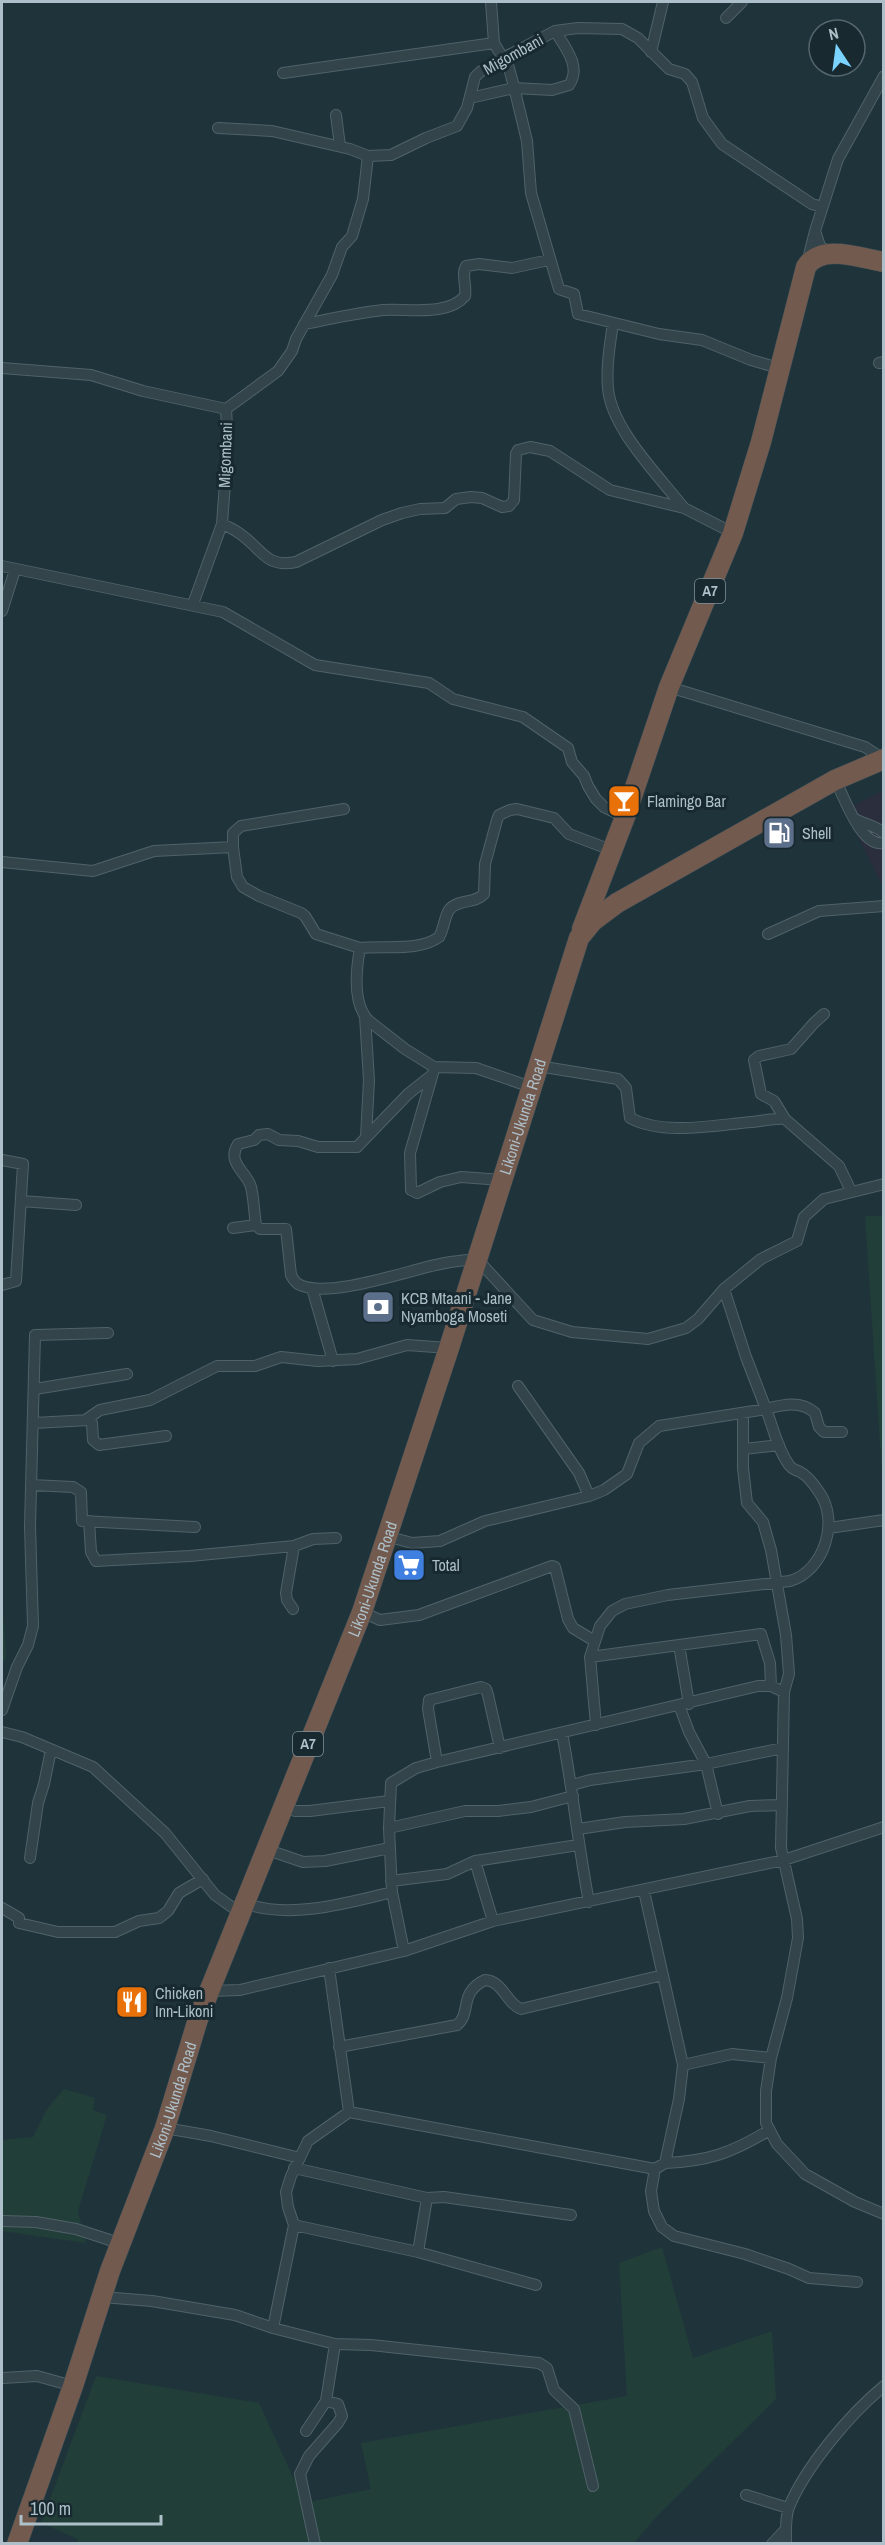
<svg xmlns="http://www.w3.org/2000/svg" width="885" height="2545" viewBox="0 0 885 2545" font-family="'Archivo Narrow',sans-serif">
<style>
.medical{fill:#2b2e3c}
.green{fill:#223e39}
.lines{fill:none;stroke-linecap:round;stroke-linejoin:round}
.street-casing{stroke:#506269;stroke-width:12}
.highway-casing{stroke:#3d4f56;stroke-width:21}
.street{stroke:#33444b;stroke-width:10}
.highway{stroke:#725a4f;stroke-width:20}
.labels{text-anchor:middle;stroke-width:6;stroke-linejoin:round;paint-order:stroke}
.shield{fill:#182930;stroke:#80929a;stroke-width:1.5}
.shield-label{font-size:15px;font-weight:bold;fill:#adbfc8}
.street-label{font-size:16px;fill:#adbfc8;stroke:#182930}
.poi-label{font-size:16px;fill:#adbfc8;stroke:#182930;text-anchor:start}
</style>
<rect width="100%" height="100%" fill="#1f333b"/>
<path class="medical" d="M883,791V882L881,883L845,810Z"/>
<path class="green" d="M865,1216H883V1489Z
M2,1593L6,1657L2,1665Z
M64,2089L95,2098L93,2110L107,2115L78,2211L86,2243L2,2231V2140L33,2137L47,2109Z
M662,2247L693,2358L772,2331L776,2399L657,2516L634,2543L77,2544L78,2539L41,2523L96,2376L259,2403L292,2475L309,2502L371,2489L361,2443L627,2396L619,2263Z"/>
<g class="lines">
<defs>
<path id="street" d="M491,2L494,43L509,68L513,83L527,141L531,193L559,289L574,294L578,314L659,334L702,340L751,360L779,368
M726,18L742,2
M651,52L663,2
M283,73L494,43
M470,98L514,88L552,90L569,85C582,67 565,47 555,31
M336,115L340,146
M218,128L272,131L350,149L368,156L391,155L426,138L457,126L467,108L475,77L480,72L503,58L555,31L578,28L622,29L638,38L669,69L685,74L692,82L703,118L722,144L812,204L822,207
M815,231L838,159L884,76
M807,263L815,231L820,246L830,253
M613,323C610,344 606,367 608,388C611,429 660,477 684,508
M304,324C330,319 356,313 383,310C407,308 447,317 465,296C467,286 461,274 466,266L479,264L512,268L549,260
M879,363L884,362
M2,368L91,375L143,391L226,409
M226,409L278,371L292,351L296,339L332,275L342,247L352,236L363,199L368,156
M222,524C229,527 237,531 243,536C263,551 267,568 296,562L382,520L402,513L420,509L445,508L456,499L471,497L482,498L502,507L509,506L514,500L516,454L518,450L530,447L550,451L610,490L684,508L733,533
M2,566L223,612L315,665L429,683L453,699L523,717L568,748L572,762L584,776L588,786L596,799L604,807L625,817
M193,604L222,524L228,443L226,409
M2,611L15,570
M669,687L865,747L883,759
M835,780C845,798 861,848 884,843
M855,819C864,824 877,826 884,833
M233,847V833L241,826L344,809
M2,862L93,871L154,851L233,847L237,877L243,887L259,896L301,913L305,916L316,934L360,948C356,970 352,1004 369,1021L405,1049L434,1067L476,1068L531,1087
M768,934L819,911L884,906
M360,948C384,945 419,952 439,937C444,929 444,918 449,910C457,899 475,904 484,894L485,864L497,820L499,815L510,810L517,809L554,818L569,834L611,850
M365,1016L369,1080L366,1137
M538,1066L618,1079L626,1088L630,1118C664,1136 715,1125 752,1122C763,1121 774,1118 785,1119L839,1166L851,1191
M433,1073L410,1153L411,1190L417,1193L440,1182L461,1177L502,1180
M785,1119L774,1101L761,1094L754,1060L759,1056L791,1049L814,1023L824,1014
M2,1160L23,1164L16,1281L2,1285
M21,1201L76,1205
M256,1225C254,1213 254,1199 251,1187C247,1172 226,1163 238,1144L254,1140L259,1135L268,1134L279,1140L298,1141L318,1147H357L408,1094L432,1075
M233,1228L256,1225L260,1229H286L291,1275C293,1279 295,1283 300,1285C331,1299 411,1269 445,1263C456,1261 467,1260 477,1259L533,1320L572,1332L648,1339L686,1328L698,1319L724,1289L761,1259L797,1241L804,1217L824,1199L884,1184
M312,1288L333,1361
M724,1289L746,1357L766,1409C782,1405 801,1400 815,1413L819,1427L824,1432H842
M518,1386L579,1473L589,1496
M35,1389L127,1374
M743,1414V1468L747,1503L763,1522L771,1550L786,1635L789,1674L784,1692
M87,1419L100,1410L150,1400L217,1366H255L281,1357L318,1361L357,1359L407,1345L449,1348
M34,1423L89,1420L92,1423L93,1440L99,1445L166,1436
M744,1449L779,1445
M31,1485L73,1487L81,1492L82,1521L195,1527
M89,1521L91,1552L96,1561L190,1556L294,1546L313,1539L336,1538
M829,1528L884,1520
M386,1536L412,1543L440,1541L485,1521L589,1496L604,1490L627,1474L639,1443L659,1426L766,1409C773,1427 777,1448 789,1465C793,1470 794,1469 800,1472C807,1475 815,1486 819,1492C840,1521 824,1571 790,1581L668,1595L625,1604L612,1611L600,1626L590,1657L596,1725
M293,1609L287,1600L286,1593L294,1546
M362,1612L380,1620L419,1615L552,1566L555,1567L568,1619L573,1628L593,1640
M679,1645L689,1704
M590,1657L761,1634L770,1663L771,1686
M679,1705L689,1732L706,1764L718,1814
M2,1710L17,1667L28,1645L33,1626L30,1526L35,1335L108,1333
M2,1732L22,1737L93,1767L165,1833L215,1895L240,1913
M562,1733C573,1790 578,1846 589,1902
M437,1762L428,1709L429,1700L481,1687L486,1689L488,1695L500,1748
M572,1785L590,1780L706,1764L783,1748
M283,1805L295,1811H310L389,1801
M389,1828L465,1811H498L531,1807L573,1796
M578,1829L625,1822L684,1819L750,1806L782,1805
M265,1849L303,1862L325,1861L390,1848
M30,1858L38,1803L44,1784L51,1750
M475,1861L493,1921
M391,1881L447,1874L475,1861L578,1845
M644,1891L683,2065L679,2099L665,2163L655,2169L651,2191L654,2211L662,2227L674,2236L745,2254L789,2269L809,2278L857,2282
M244,1903C289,1920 347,1903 392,1892
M2,1908L19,1918V1923L58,1932H115L139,1921L159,1918L168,1911L179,1893L203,1879
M404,1951L392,1892L389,1828L391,1783L416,1768L437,1762L758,1686H771L784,1692L781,1848L797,1919L798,1938L787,1998L771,2058L766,2091V2123L777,2144L805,2174L855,2202L884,2214
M329,1968L349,2112L655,2169
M209,1991L240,1990L404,1951L493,1921L784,1860L884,1827
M339,2047L457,2025C472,2013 458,1993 485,1980C503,1981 506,2003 521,2009L663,1975
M683,2065L732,2054L771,2058
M165,2128L211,2136L300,2158
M665,2163C709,2161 731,2153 768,2131
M294,2168L427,2198L444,2197L571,2215
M2,2221L36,2222L76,2229L122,2244
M294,2225L418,2252L536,2285
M418,2252L427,2198
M102,2297L152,2301L235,2315L273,2328L335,2344L371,2345L539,2363L547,2368L554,2390L574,2409L593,2486
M273,2328L294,2225L288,2207L286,2192L291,2176L308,2141L349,2112
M2,2378L37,2376L73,2386
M306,2431L326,2401L335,2344
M746,2495L788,2508
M315,2544L300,2474L309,2456L338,2423L342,2416L338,2404L326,2401
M772,2544L786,2529
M786,2544C786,2532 785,2517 789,2507C806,2466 850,2414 884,2386"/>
<g id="highway">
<path d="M582,929L625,817L669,687L733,533L761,442L806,267C821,243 861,258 884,262"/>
<path id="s1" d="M17,2544L73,2386L110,2271L165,2128L198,2019L362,1612L449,1348L579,938L593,921L617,903L835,780L884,759"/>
</g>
</defs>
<use href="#street" class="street-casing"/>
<use href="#highway" class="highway-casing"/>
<use href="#street" class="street"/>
<use href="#highway" class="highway"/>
</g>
<defs>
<symbol id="bar-square" viewBox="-11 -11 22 22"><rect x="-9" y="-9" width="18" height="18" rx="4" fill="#e8710a" stroke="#182930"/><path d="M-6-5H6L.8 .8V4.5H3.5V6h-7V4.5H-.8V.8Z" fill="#fff"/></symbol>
<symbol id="fuel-square" viewBox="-11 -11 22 22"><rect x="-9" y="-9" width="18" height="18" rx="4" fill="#5c6f8a" stroke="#182930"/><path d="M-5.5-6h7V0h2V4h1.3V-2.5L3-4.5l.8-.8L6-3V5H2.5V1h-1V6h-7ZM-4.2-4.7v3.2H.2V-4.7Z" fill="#fff"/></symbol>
<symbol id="bank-square" viewBox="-11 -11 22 22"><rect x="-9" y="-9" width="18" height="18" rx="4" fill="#5c6f8a" stroke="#182930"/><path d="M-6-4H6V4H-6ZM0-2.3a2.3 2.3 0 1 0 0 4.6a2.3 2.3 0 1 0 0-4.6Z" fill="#fff"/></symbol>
<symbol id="supermarket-square" viewBox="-11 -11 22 22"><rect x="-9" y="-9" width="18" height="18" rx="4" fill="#3f7fe0" stroke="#182930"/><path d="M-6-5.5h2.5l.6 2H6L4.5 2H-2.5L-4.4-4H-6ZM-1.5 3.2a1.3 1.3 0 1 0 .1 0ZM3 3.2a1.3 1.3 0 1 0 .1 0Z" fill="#fff"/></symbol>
<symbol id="restaurant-square" viewBox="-11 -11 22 22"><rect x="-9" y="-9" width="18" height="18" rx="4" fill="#e8710a" stroke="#182930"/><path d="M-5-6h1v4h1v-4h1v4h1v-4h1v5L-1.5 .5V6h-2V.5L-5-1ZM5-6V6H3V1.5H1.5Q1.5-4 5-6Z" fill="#fff"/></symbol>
</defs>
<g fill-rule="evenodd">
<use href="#bar-square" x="605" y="782" width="38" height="38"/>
<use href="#fuel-square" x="760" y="814" width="38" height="38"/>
<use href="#bank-square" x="359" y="1288" width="38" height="38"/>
<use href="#supermarket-square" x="390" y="1546" width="38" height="38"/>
<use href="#restaurant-square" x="113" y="1983" width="38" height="38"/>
</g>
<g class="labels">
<g class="shield">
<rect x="695" y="579" width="30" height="24" rx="4.5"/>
<rect x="293" y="1732" width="30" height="24" rx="4.5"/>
</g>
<g class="shield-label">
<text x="710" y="596">A7</text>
<text x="308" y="1749">A7</text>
</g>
<g class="street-label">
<text transform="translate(513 54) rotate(-29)" y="6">Migombani</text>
<text transform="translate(225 455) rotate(-88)" y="6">Migombani</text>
<text dy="6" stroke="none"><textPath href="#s1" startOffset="1515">Likoni-Ukunda Road</textPath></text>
<text dy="6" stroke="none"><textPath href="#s1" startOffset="1029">Likoni-Ukunda Road</textPath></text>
<text dy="6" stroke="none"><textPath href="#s1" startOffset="471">Likoni-Ukunda Road</textPath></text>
</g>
<g class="poi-label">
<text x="647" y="807">Flamingo Bar</text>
<text x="802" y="839">Shell</text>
<text x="401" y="1304">KCB Mtaani - Jane<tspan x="401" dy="18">Nyamboga Moseti</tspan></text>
<text x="432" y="1571">Total</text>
<text x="155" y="1999">Chicken<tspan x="155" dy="18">Inn-Likoni</tspan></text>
</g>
</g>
<rect width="885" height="2545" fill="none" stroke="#adbfc8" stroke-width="6"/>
<g transform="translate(837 48) rotate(347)"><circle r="28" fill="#182930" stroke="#54656d" stroke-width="1.5"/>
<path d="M0-4.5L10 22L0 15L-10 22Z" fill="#7bd3ff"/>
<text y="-9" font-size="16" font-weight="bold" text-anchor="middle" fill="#adbfc8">N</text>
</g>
<path d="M21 2515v9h140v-9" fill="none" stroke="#adbfc8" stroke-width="3"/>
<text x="30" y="2515" font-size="18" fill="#adbfc8" stroke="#182930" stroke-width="4.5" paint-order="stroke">100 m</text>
</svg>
